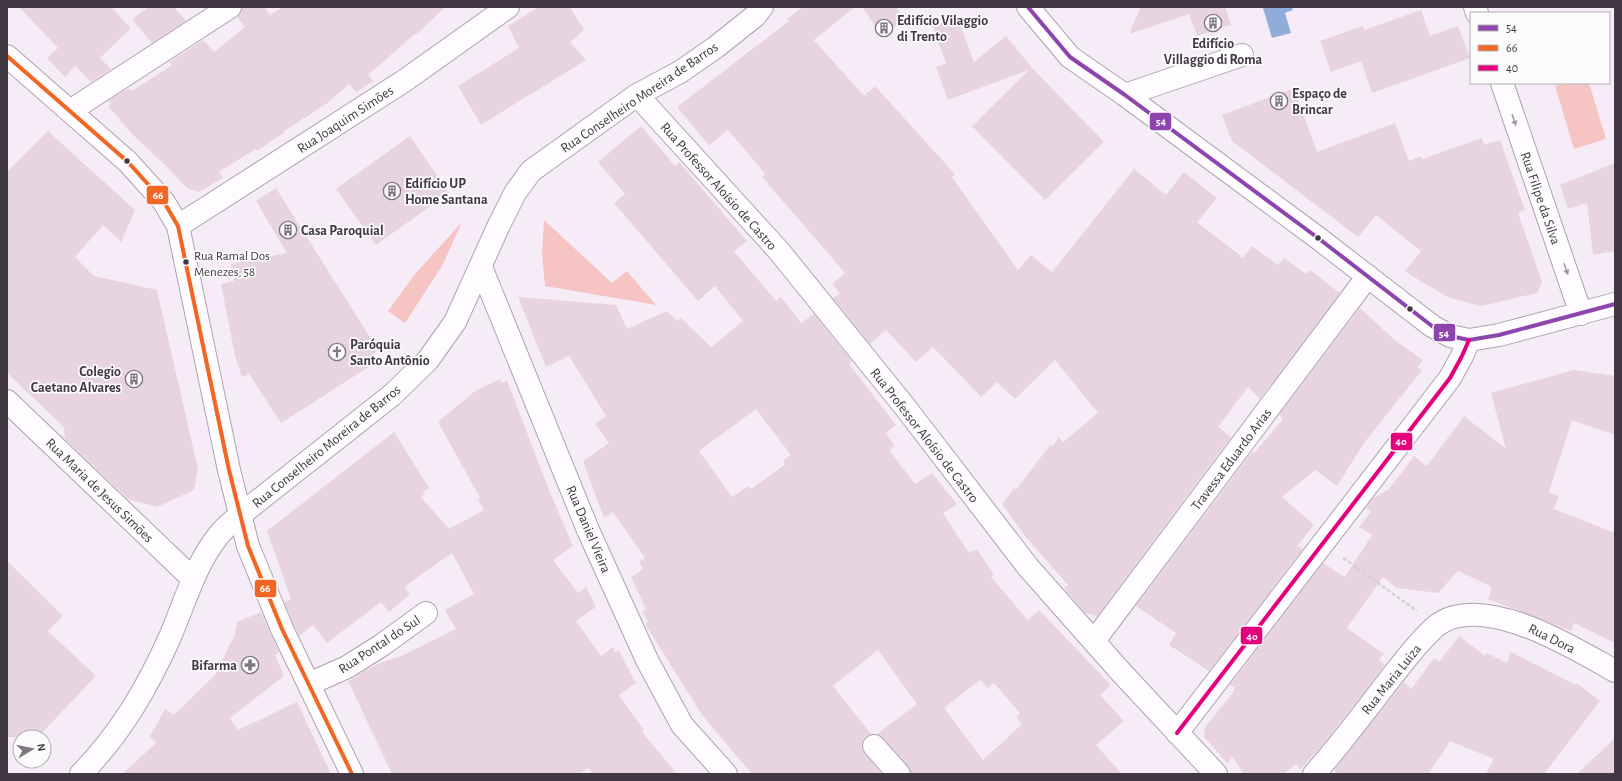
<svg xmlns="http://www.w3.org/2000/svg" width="1622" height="781" viewBox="0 0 1622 781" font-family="'Alegreya Sans',sans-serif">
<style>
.green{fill:#f7c4c4}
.water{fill:#90adda}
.building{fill:#e8d4e0;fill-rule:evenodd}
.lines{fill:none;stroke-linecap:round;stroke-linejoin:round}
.minor-casing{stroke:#aca3ae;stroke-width:24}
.major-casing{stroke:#aca3ae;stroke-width:24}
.path{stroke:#d3d0d3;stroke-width:2.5;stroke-dasharray:4 2;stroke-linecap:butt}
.minor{stroke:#fefcfe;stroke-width:22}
.major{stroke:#fefcfe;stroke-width:22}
.bus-1-casing{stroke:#fbfbfb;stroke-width:7}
.bus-2-casing{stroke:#fbfbfb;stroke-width:7}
.bus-3-casing{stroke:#fbfbfb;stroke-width:7}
.bus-1{stroke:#8e44ad;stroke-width:4}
.bus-2{stroke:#f26522;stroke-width:4}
.bus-3{stroke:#e5007d;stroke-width:4}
.oneway{fill:#a09aa0}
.bus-dot{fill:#413843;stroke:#fbfbfb;stroke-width:1.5}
.labels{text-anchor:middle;stroke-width:3.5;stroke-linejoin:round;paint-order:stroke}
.bus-label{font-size:13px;fill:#413843;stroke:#fbfbfb;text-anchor:start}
.poi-label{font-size:14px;font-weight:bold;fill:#413843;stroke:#fbfbfb;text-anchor:start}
.street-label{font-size:14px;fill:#413843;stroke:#fbfbfb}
.line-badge{stroke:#fbfbfb;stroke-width:1.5}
.badge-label{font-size:11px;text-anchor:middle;font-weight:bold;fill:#fff}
</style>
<rect width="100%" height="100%" fill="#f6ecf8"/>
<path class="green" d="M1566,83H1589L1606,139L1574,149L1555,86Z
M544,220L612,283L627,271L656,305L545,286L542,253Z
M462,222L442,266L405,323L388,311L415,274Z"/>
<path class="water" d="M1266,7H1292L1293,10L1285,13L1291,33L1272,38L1263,8Z"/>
<path class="building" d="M19,7H111L131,28L100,58L111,69L91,82L75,66L65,77L47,58L58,48Z
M149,7H174L186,21L152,43L132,19Z
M242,7H264L270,15L283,7H445L417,34L416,33L368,75L374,81L356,92L349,84L329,102L284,131L285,132L270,142L257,151L256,149L219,172L223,178L199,192L187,188L165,165L133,135L108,106L111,104L108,101L129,88L132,91L172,65L169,62L203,40L214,52L245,27L237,17L241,13Z
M539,7H570L584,30L570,42L586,60L481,125L458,86L519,48L508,26Z
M803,7H855L814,40L864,96L875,86L955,174L952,177L1018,270L1031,255L1052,272L1134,169L1166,195L1184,172L1217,198L1197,222L1243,258L1252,246L1278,265L1284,258L1306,274L1310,270L1340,293L1260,399L1248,387L1218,427L1231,437L1097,616L1085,613L1064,588L1068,585L1025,536L1002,504L1014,488L1016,490L1050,445L1052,447L1059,437L1063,442L1098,413L1055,360L1015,399L997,382L981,397L933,347L916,362L886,330L870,344L833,298L840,294L832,284L845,273L762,177L765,174L728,130L709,145L677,107L789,21L787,19Z
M862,7H896L904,20L881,35Z
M1141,7H1225L1231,25L1197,36L1189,14L1129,34Z
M1421,10L1430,36L1458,26L1470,58L1372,93L1361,61L1331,72L1320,41L1363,26L1364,30Z
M958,18L974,62L1006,36L1033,69L1104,142L1045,200L972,126L1029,70L948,100L936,67L946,63L933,27Z
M1294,88L1317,152L1395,123L1409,161L1421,156L1422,159L1482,138L1484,145L1500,140L1525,210L1518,213L1542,282L1537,293L1481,306L1450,298L1422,282L1405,271L1421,251L1376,215L1358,237L1232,141L1222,115Z
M641,126L675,166L679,162L747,241L734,251L776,301L781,297L801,323L814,314L852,361L849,364L896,425L886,433L895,446L889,450L915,484L932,473L957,504L943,513L969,553L977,549L994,575L991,577L1028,620L1039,610L1111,685L1100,695L1124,721L1096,745L1122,774H911L908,766L883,738L877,734L917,704L878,650L833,686L871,734L865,737L862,742V749L865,754L882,774H752L702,715L645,624L648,622L642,611L646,609L631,577L643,569L639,562L645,558L613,512L604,518L583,461L609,443L595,424L606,416L569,356L546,367L518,297L616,305L627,329L667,311L677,321L681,318L711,347L743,321L715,286L698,301L614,203L625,194L598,162ZM756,409L791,455L783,461L785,465L751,489L748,486L732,497L699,451ZM980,680L988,688L994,683L1020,713L1016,717L1022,724L983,760L944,708Z
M48,131L135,210L121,242L103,225L75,257L94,276L157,290L198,469L194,490L157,507L128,499L65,439L64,427L7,373V172Z
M410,136L449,193L376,245L336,189Z
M1615,163V251L1593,255L1587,203L1568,209L1560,185Z
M276,188L378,350L373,354L378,361L281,423L249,374L242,377L235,356L221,284L234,281L231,264L287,253L256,201Z
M1360,308L1396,341L1423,360L1417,367L1422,370L1364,443L1337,486L1315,470L1282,497L1314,525L1297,546L1303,549L1209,671L1169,645L1176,633L1136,606L1252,452L1254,453L1283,419L1279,415Z
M1574,370L1615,376V435L1572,420L1549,492L1559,496L1554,509L1615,533V643L1574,623L1571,631L1488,599L1492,587L1458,571L1438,593L1397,588L1383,577L1347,628L1384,654L1379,660L1385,665L1324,743L1300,770L1296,764L1283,774H1244L1232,757L1228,764L1204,737L1205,727L1232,694L1235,688L1230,685L1323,563L1345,577L1372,535L1359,527L1371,512L1366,508L1373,498L1389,489L1414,456L1427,466L1464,416L1506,449L1491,393Z
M500,379L502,383L507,380L547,485L573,546L553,560L578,593L586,587L596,607L576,621L601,656L613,647L615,652L619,651L636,683L619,695L644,730L642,732L677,774H593L588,768L580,774H392L348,681L358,676V675L367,669L390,659V660L403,655L456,629L445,610L474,594L452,553L404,587L410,594L389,612L381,602L327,643L313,625L299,636L293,624L284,602L291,599L267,531L394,432L429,488L424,491L425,493L421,497L449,529L484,510L478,499L480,498L438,422L475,391Z
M7,561L63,616L48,631L96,676L38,737H7Z
M261,612L279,652L275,655L284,676L230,718L238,730L297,702L331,774H122L156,743L150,736L165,709L174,715L215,675L235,634L237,622Z
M1459,636L1485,656L1487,653L1507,663L1511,652L1576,685L1577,683L1600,701L1544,774H1486L1494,759L1449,741L1448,745L1428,774H1338L1334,770L1404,682L1411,689L1434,658L1439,662Z
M1615,738V774H1577Z"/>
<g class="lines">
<defs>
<path id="minor" d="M1028,7L1070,57L1125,95L1318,238L1432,326L1450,336L1469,340L1499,335L1615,304
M1475,7L1477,13
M7,56L128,162L164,202L178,226L229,470L248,546L282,629L352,774
M1502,83L1581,314
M637,95L779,251L905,407L1028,567L1120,671L1216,774
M1125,95L1242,55
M70,111L230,7
M178,226L404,81L508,7
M481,267L588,530L647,660L682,725L726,774
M7,401L193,579
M1094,641L1368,276
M309,684L347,667L382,645L426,613
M1177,733L1450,378L1462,356L1469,340
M874,746L899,774
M1314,774C1341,744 1365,711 1390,679C1404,661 1418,642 1436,626C1440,623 1449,618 1454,617C1502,604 1574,648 1615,671"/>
<path id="major" d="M81,774C121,733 147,688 170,637C185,602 195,565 218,536C224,528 233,521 240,515L392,395L428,360L455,322L499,225L515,193L531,171L637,95L680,72L716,47L755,16L762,7"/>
</defs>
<use href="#minor" class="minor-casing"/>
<use href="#major" class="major-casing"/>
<path class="path" d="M1343,558L1417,611"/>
<use href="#minor" class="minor"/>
<use href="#major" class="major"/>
<defs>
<path id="bus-1" d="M1028,7L1070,57L1125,95L1318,238L1432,326L1450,336L1469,340L1499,335L1615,304"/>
<path id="bus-2" d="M7,56L128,162L164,202L178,226L229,470L248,546L282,629L352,774"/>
<path id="bus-3" d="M1177,733L1450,378L1462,356L1469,340"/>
</defs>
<use href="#bus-1" class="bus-1-casing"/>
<use href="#bus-2" class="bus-2-casing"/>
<use href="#bus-3" class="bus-3-casing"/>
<use href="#bus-1" class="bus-1"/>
<use href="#bus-2" class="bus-2"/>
<use href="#bus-3" class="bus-3"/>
</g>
<defs><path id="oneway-solid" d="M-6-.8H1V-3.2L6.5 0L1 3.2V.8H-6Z"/></defs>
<g class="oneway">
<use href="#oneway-solid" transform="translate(1514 120) rotate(71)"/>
<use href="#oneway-solid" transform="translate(1566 269) rotate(71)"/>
</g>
<defs>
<symbol id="building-ring" viewBox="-11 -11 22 22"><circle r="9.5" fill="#fbfbfb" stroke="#807782" stroke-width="1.5"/><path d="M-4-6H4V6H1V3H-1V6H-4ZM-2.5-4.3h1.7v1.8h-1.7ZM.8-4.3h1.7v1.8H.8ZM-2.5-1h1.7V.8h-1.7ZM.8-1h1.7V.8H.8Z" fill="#807782"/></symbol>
<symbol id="church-ring" viewBox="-11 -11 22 22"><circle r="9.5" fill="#fbfbfb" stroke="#807782" stroke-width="1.5"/><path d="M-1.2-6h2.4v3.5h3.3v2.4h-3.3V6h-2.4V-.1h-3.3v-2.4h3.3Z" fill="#807782"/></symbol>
<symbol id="pharmacy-ring" viewBox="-11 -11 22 22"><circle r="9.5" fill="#fbfbfb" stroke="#807782" stroke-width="1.5"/><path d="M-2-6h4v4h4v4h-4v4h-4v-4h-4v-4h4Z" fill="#807782"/></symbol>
</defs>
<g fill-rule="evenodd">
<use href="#building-ring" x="1203" y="13" width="20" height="20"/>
<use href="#building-ring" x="874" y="18" width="20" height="20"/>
<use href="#building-ring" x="1269" y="91" width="20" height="20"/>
<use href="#building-ring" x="382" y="181" width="20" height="20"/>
<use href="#building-ring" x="278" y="220" width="20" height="20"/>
<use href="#church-ring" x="327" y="342" width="20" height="20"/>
<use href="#building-ring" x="124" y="369" width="20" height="20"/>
<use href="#pharmacy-ring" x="240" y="655" width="20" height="20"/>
</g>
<g class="bus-dot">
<circle cx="127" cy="161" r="3.5"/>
<circle cx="1318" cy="238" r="3.5"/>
<circle cx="186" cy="262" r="3.5"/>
<circle cx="1410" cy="309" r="3.5"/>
</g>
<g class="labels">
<g class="bus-label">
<text x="194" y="260">Rua Ramal Dos<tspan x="194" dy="16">Menezes, 58</tspan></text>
</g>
<g class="poi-label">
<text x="897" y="25">Edifício Vilaggio<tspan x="897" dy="16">di Trento</tspan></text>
<text x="1213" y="48" text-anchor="middle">Edifício<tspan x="1213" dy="16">Villaggio di Roma</tspan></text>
<text x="1292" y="98">Espaço de<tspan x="1292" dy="16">Brincar</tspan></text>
<text x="405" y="188">Edifício UP<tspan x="405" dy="16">Home Santana</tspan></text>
<text x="301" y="235">Casa Paroquial</text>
<text x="350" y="349">Paróquia<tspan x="350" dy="16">Santo Antônio</tspan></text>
<text x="121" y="376" text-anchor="end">Colegio<tspan x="121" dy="16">Caetano Alvares</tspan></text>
<text x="237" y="670" text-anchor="end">Bifarma</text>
</g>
<g class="street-label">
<text transform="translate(639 97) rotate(-34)" y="5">Rua Conselheiro Moreira de Barros</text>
<text transform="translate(345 119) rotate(-33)" y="5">Rua Joaquim Simões</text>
<text transform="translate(719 186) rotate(48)" y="5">Rua Professor Aloísio de Castro</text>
<text transform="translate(1541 198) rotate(71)" y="5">Rua Filipe da Silva</text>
<text transform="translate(925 435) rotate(52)" y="5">Rua Professor Aloísio de Castro</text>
<text transform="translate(326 446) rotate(-39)" y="5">Rua Conselheiro Moreira de Barros</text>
<text transform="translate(1231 459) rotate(-53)" y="5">Travessa Eduardo Arias</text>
<text transform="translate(100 490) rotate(44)" y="5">Rua Maria de Jesus Simões</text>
<text transform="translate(589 529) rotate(67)" y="5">Rua Daniel Vieira</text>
<text transform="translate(1552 638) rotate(26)" y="5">Rua Dora</text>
<text transform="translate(379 644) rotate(-33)" y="5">Rua Pontal do Sul</text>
<text transform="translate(1391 679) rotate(-51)" y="5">Rua Maria Luiza</text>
</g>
</g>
<g class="line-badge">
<rect x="1149" y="112" width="23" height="19" rx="4" fill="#8e44ad"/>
<rect x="146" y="185" width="23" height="20" rx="4" fill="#f26522"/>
<rect x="1433" y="323" width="23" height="19" rx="4" fill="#8e44ad"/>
<rect x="1390" y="432" width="23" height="19" rx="4" fill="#e5007d"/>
<rect x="254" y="579" width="23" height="19" rx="4" fill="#f26522"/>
<rect x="1240" y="626" width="23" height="19" rx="4" fill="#e5007d"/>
</g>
<g class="badge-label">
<text x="1161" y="125">54</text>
<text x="158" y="199">66</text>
<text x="1444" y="337">54</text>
<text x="1401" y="445">40</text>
<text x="265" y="592">66</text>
<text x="1252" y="640">40</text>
</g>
<rect width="1622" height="781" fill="none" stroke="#413843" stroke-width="16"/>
<rect x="1470" y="12" width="140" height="72" fill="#fbfbfb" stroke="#b1adb1"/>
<rect x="1478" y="25" width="20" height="6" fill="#8e44ad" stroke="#b1adb1"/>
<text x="1506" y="32" font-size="12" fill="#413843">54</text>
<rect x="1478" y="45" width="20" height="6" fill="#f26522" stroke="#b1adb1"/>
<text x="1506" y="52" font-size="12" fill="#413843">66</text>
<rect x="1478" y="65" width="20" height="6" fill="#e5007d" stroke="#b1adb1"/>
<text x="1506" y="72" font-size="12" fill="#413843">40</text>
<g transform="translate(32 749) rotate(80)"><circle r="19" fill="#fbfbfb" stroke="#b1adb1"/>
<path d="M0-3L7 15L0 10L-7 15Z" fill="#807782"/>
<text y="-6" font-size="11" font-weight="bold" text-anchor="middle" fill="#413843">N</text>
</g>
</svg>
